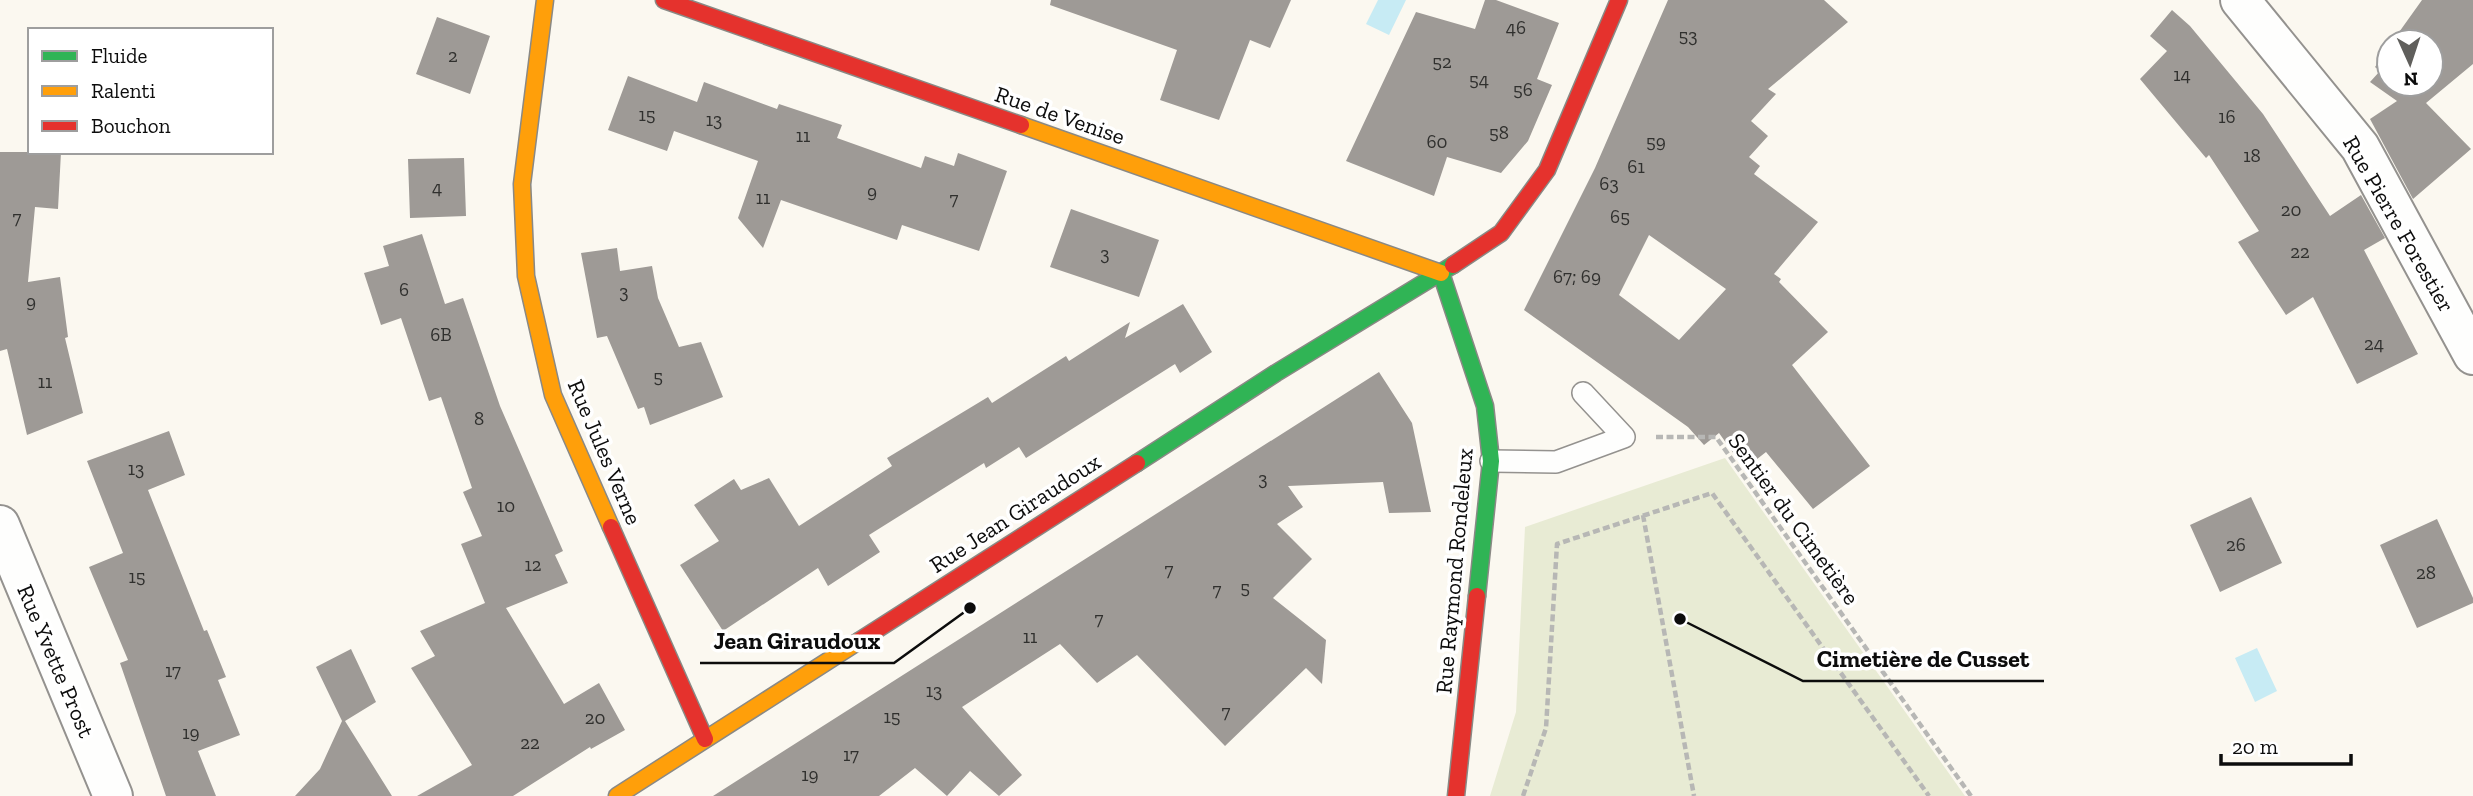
<svg xmlns="http://www.w3.org/2000/svg" width="2473" height="796" viewBox="0 0 2473 796" font-family="'Zilla Slab',serif">
<style>
.cemetery{fill:#e8ebd4}
.water{fill:#c7ebf4}
.building{fill:#9e9a96;fill-rule:evenodd}
.lines{fill:none;stroke-linecap:round;stroke-linejoin:round}
.lane-casing{stroke:#94928f;stroke-width:24}
.street-casing{stroke:#94928f;stroke-width:42}
.fast-casing{stroke:#8a8985;stroke-width:19}
.slow-casing{stroke:#8a8985;stroke-width:19}
.jam-casing{stroke:#8a8985;stroke-width:19}
.path{stroke:#b7b7b5;stroke-width:4.5;stroke-dasharray:7 3.5;stroke-linecap:butt}
.lane{stroke:#fefefd;stroke-width:21}
.street{stroke:#fefefd;stroke-width:38}
.fast{stroke:#30b455;stroke-width:16}
.slow{stroke:#ff9f0a;stroke-width:16}
.jam{stroke:#e5322d;stroke-width:16}
.labels{text-anchor:middle;stroke-width:7;stroke-linejoin:round;paint-order:stroke}
.number-label{font-size:19px;fill:#30302e}
.street-label{font-size:23px;fill:#0c0c0c;stroke:#fff}
.leader{fill:none;stroke:#0c0c0c;stroke-width:2.5}
.callout-dot{fill:#0c0c0c;stroke:#fff;stroke-width:2.5}
.callout-label{font-size:24px;text-anchor:middle;font-weight:bold;fill:#0c0c0c;stroke:#fff;stroke-width:7;stroke-linejoin:round;paint-order:stroke}
</style>
<rect width="100%" height="100%" fill="#fbf8f0"/>
<path class="cemetery" d="M1725,458L1965,796H1490L1516,712L1525,527Z"/>
<path class="water" d="M1378,0H1406L1389,35L1366,24Z
M2257,648L2277,691L2255,702L2235,658Z"/>
<path class="building" d="M1051,0H1291L1270,48L1250,40L1219,120L1160,100L1177,50L1050,5Z
M1485,0H1496L1559,23L1537,79L1552,85L1528,141L1501,173L1447,157L1434,196L1346,161L1416,12L1475,29Z
M1668,0H1824L1848,22L1768,89L1776,94L1751,121L1768,136L1749,157L1760,166L1754,174L1818,222L1774,274L1781,279L1779,282L1828,332L1792,365L1870,466L1813,509L1766,452L1747,467L1736,453L1734,454L1719,433L1704,445L1688,427L1524,310L1595,168ZM1649,235L1726,289L1679,340L1619,295Z
M2422,0H2473V64L2426,103L2471,149L2413,199L2370,119L2397,101L2370,82L2380,71L2375,67L2389,47V84H2431V42H2392Z
M2172,10L2190,26L2263,114L2330,216L2361,195L2385,238L2364,250L2418,354L2357,384L2313,297L2286,315L2238,242L2259,231L2209,155L2206,158L2140,79L2167,51L2150,36Z
M437,17L490,36L470,94L416,74Z
M628,76L697,102L704,82L777,109L779,104L842,125L837,138L921,168L925,156L954,166L958,153L1007,171L979,251L902,225L897,240L781,200L763,248L738,218L758,161L674,131L667,151L608,130Z
M0,152H61L58,209L35,207L28,282L60,277L68,337L65,338L83,413L27,435L7,349L0,351Z
M464,158L466,216L410,218L408,159Z
M1071,209L1159,240L1139,297L1050,267Z
M422,234L445,304L463,298L500,406L563,551L555,555L568,583L506,608L564,704L599,683L625,730L591,749L590,747L513,796H417L472,765L411,668L435,656L420,631L485,603L461,544L482,536L463,492L472,488L441,397L429,401L401,318L381,325L364,273L389,266L383,246Z
M617,248L620,271L652,266L658,298L679,347L701,342L723,397L650,425L644,407L638,409L607,336L597,338L581,253Z
M1183,304L1212,352L1180,373L1175,364L1026,458L1019,447L986,468L984,463L869,535L880,552L828,586L818,568L723,631L680,565L719,541L694,505L734,479L741,490L769,478L799,526L892,466L887,458L988,397L992,403L1066,356L1069,361L1130,322L1125,338Z
M1379,372L1412,423L1431,512L1389,513L1383,482L1288,486L1303,507L1277,524L1312,559L1273,598L1326,640L1322,684L1306,668L1225,746L1137,655L1097,683L1060,644L962,707L1022,775L999,796L970,771L947,796L915,768L879,796H713Z
M169,431L185,475L148,490L204,631L207,630L226,677L218,680L240,735L198,751L216,796H166L120,663L128,660L89,567L123,553L87,461Z
M2251,497L2282,563L2220,592L2190,525Z
M2437,519L2473,598V603L2417,628L2380,545Z
M351,649L376,702L345,721L392,796H295L320,769L342,721L316,667Z"/>
<g class="lines">
<defs>
<path id="lane" d="M1491,461L1556,462L1624,437L1583,393"/>
<path id="street" d="M2240,0L2360,147L2473,355
M0,525L113,796"/>
<path id="fast" d="M1441,273L1485,406L1491,461L1477,596
M1137,463L1276,373L1453,265"/>
<path id="slow" d="M545,0L522,184L526,276L553,395L611,527
M1021,125L1441,273
M617,796L859,641"/>
<path id="jam" d="M664,0L1021,125
M1453,265L1501,233L1547,170L1619,0
M611,527L705,739
M859,641L1137,463
M1456,796L1477,596"/>
</defs>
<use href="#lane" class="lane-casing"/>
<use href="#street" class="street-casing"/>
<use href="#fast" class="fast-casing"/>
<use href="#slow" class="slow-casing"/>
<use href="#jam" class="jam-casing"/>
<path class="path" d="M1656,437H1716L1971,796
M1643,515L1694,796
M1523,796L1546,728L1557,544L1712,493L1929,796"/>
<use href="#lane" class="lane"/>
<use href="#street" class="street"/>
<use href="#fast" class="fast"/>
<use href="#slow" class="slow"/>
<use href="#jam" class="jam"/>
</g>
<g class="labels">
<g class="number-label">
<text x="1516" y="34">46</text>
<text x="1688" y="42">53</text>
<text x="453" y="62">2</text>
<text x="1442" y="68">52</text>
<text x="2182" y="81">14</text>
<text x="1479" y="86">54</text>
<text x="1523" y="96">56</text>
<text x="647" y="121">15</text>
<text x="2227" y="123">16</text>
<text x="714" y="126">13</text>
<text x="1499" y="139">58</text>
<text x="803" y="142">11</text>
<text x="1437" y="148">60</text>
<text x="1656" y="148">59</text>
<text x="2252" y="162">18</text>
<text x="1636" y="173">61</text>
<text x="1609" y="190">63</text>
<text x="437" y="194">4</text>
<text x="872" y="198">9</text>
<text x="763" y="204">11</text>
<text x="954" y="205">7</text>
<text x="2291" y="216">20</text>
<text x="1620" y="223">65</text>
<text x="17" y="224">7</text>
<text x="2300" y="258">22</text>
<text x="1105" y="260">3</text>
<text x="1577" y="283">67; 69</text>
<text x="404" y="296">6</text>
<text x="624" y="298">3</text>
<text x="31" y="308">9</text>
<text x="441" y="341">6B</text>
<text x="2374" y="350">24</text>
<text x="658" y="383">5</text>
<text x="45" y="388">11</text>
<text x="479" y="425">8</text>
<text x="136" y="475">13</text>
<text x="1263" y="485">3</text>
<text x="506" y="512">10</text>
<text x="2236" y="551">26</text>
<text x="533" y="571">12</text>
<text x="1169" y="576">7</text>
<text x="2426" y="579">28</text>
<text x="137" y="583">15</text>
<text x="1245" y="594">5</text>
<text x="1217" y="596">7</text>
<text x="1099" y="625">7</text>
<text x="1030" y="643">11</text>
<text x="173" y="677">17</text>
<text x="934" y="697">13</text>
<text x="1226" y="718">7</text>
<text x="892" y="723">15</text>
<text x="595" y="724">20</text>
<text x="191" y="739">19</text>
<text x="530" y="749">22</text>
<text x="851" y="761">17</text>
<text x="810" y="781">19</text>
</g>
<g class="street-label">
<text transform="translate(1060 115) rotate(19)" y="8">Rue de Venise</text>
<text transform="translate(2399 224) rotate(60)" y="8">Rue Pierre Forestier</text>
<text transform="translate(605 452) rotate(67)" y="8">Rue Jules Verne</text>
<text transform="translate(1015 513) rotate(-33)" y="8">Rue Jean Giraudoux</text>
<text transform="translate(1794 519) rotate(54)" y="8">Sentier du Cimetière</text>
<text transform="translate(1454 571) rotate(-85)" y="8">Rue Raymond Rondeleux</text>
<text transform="translate(56 661) rotate(67)" y="8">Rue Yvette Prost</text>
</g>
</g>
<path class="leader" d="M970 608L894 663H700M1680 619L1803 681H2044"/>
<g class="callout-dot">
<circle cx="970" cy="608" r="7"/>
<circle cx="1680" cy="619" r="7"/>
</g>
<g class="callout-label">
<text x="797" y="649">Jean Giraudoux</text>
<text x="1923" y="667">Cimetière de Cusset</text>
</g>
<rect x="28" y="28" width="245" height="126" fill="#ffffff" stroke="#9e9e9e" stroke-width="2"/>
<rect x="42" y="51" width="35" height="10" fill="#30b455" stroke="#9e9e9e" stroke-width="2"/>
<text x="91" y="63" font-size="21" fill="#0c0c0c">Fluide</text>
<rect x="42" y="86" width="35" height="10" fill="#ff9f0a" stroke="#9e9e9e" stroke-width="2"/>
<text x="91" y="98" font-size="21" fill="#0c0c0c">Ralenti</text>
<rect x="42" y="121" width="35" height="10" fill="#e5322d" stroke="#9e9e9e" stroke-width="2"/>
<text x="91" y="133" font-size="21" fill="#0c0c0c">Bouchon</text>
<g transform="translate(2410 63) rotate(177)"><circle r="33" fill="#ffffff" stroke="#9e9e9e" stroke-width="2"/>
<path d="M0-5L12 26L0 18L-12 26Z" fill="#605f5c"/>
<text y="-10" font-size="19" font-weight="bold" text-anchor="middle" fill="#0c0c0c">N</text>
</g>
<path d="M2221 754v10h130v-10" fill="none" stroke="#0c0c0c" stroke-width="3.5"/>
<text x="2232" y="754" font-size="21" fill="#0c0c0c" stroke="#ffffff" stroke-width="5" paint-order="stroke">20 m</text>
</svg>
